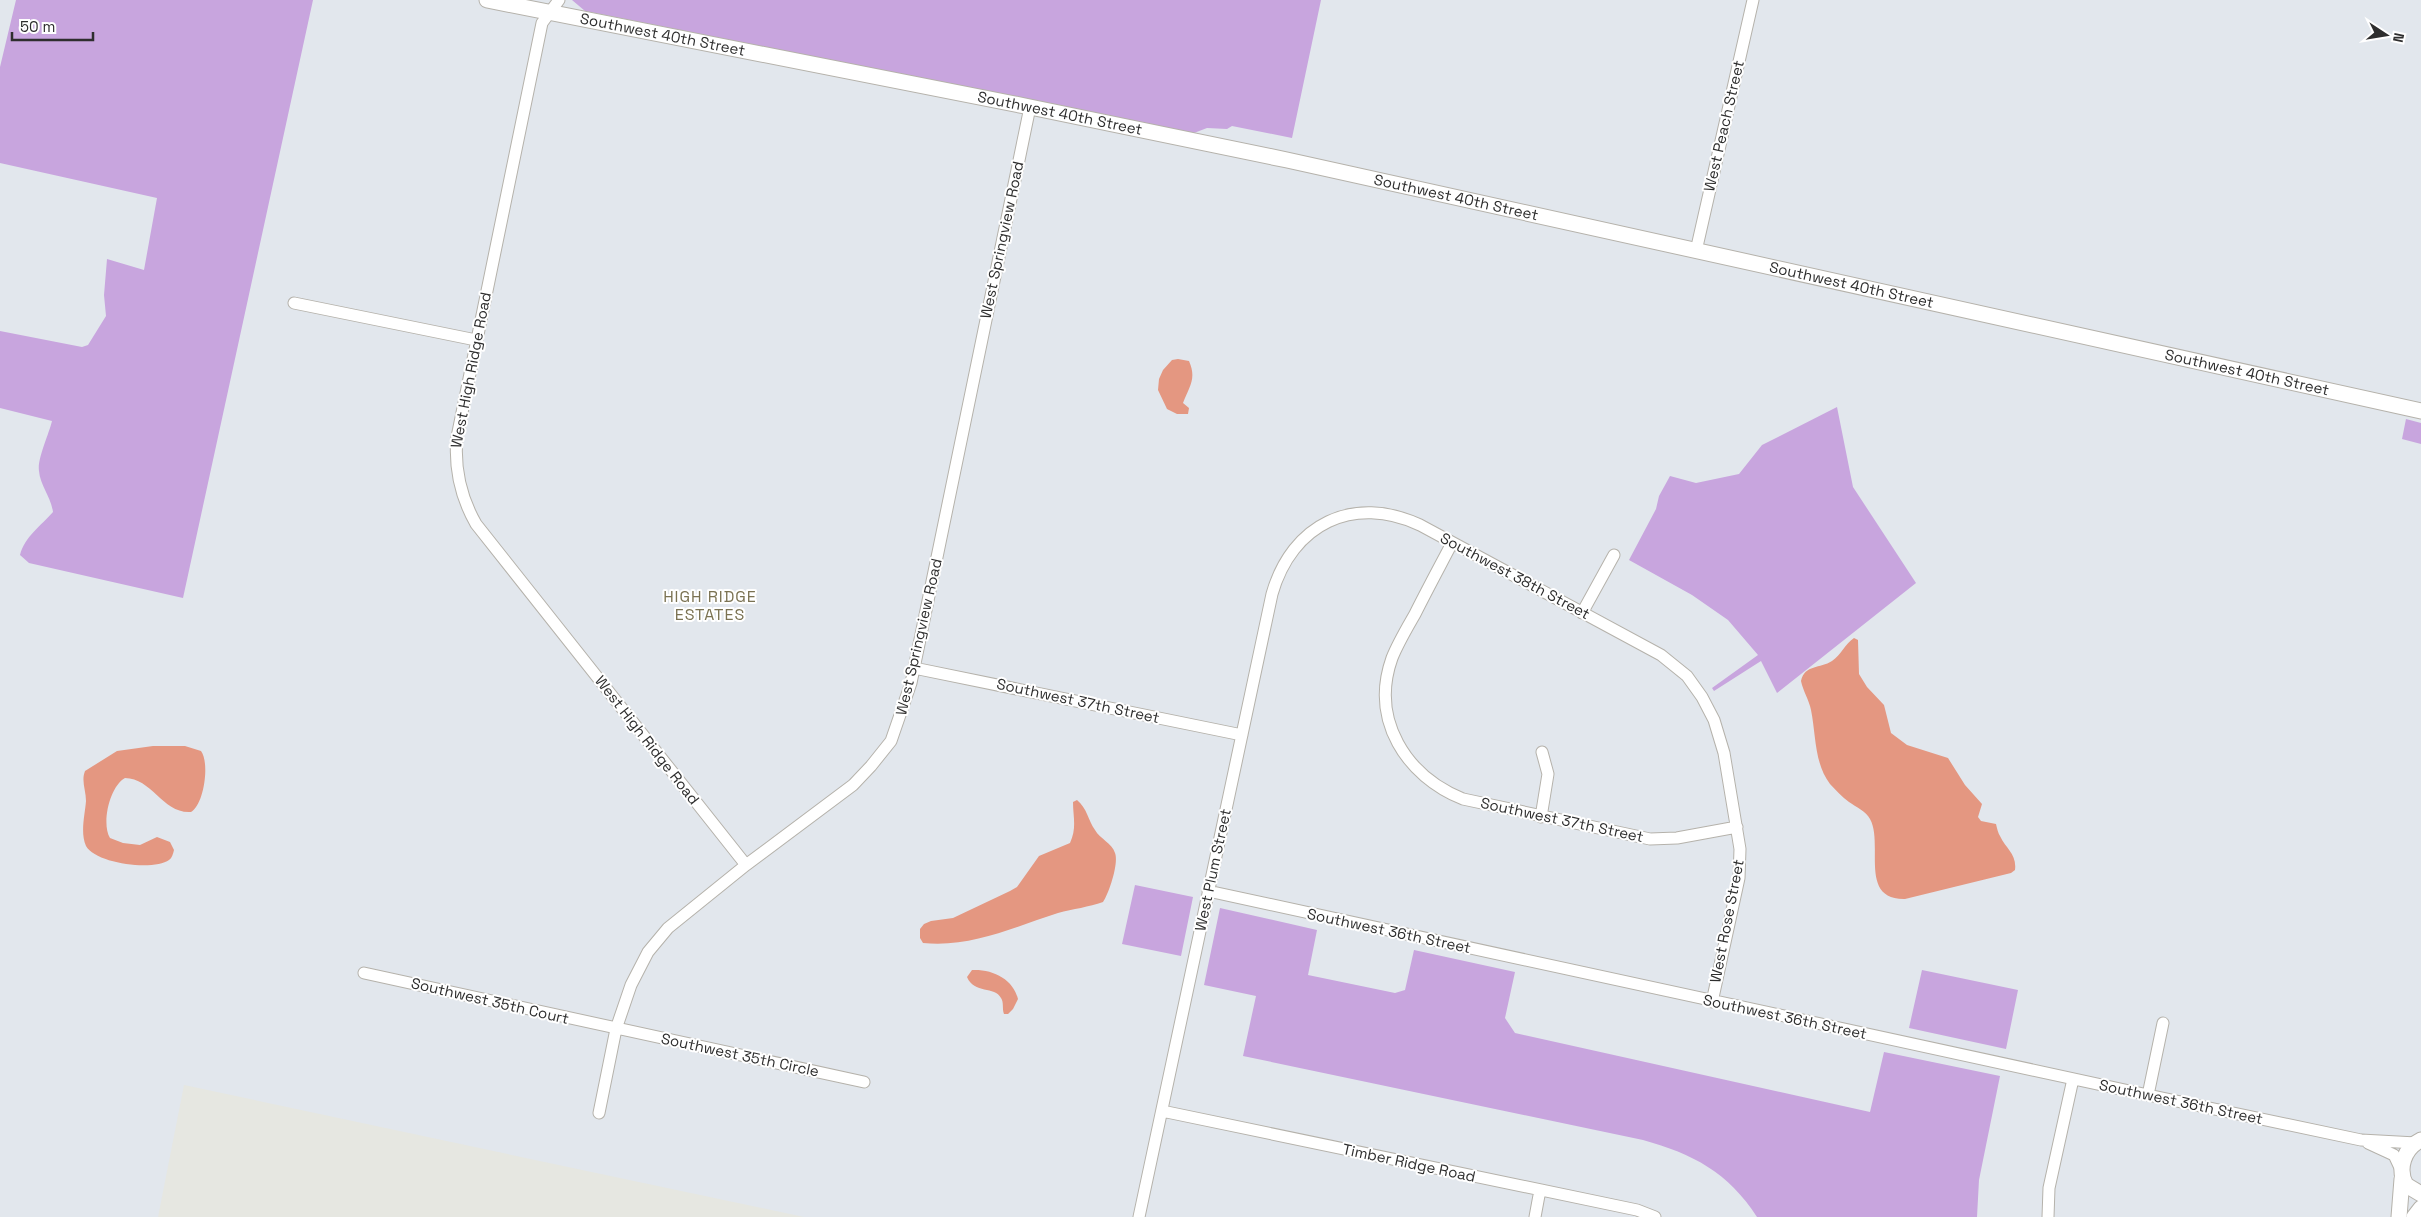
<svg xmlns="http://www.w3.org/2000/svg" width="2421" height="1217" viewBox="0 0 2421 1217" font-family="'Space Grotesk',sans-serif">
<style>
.industrial{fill:#e6e7e1}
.green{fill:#c8a5de}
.water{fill:#e49781}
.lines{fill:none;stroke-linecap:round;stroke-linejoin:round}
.street-casing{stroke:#b5b2ab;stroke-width:13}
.secondary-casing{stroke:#b5b2ab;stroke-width:17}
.street{stroke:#fff;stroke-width:11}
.secondary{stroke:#fff;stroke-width:15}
.labels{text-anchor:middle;stroke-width:4;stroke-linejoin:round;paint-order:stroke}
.street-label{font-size:15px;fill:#2e2e2e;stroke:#fff}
.neighbourhood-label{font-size:16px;letter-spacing:1px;fill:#7a7252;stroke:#fff}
</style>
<rect width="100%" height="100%" fill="#e2e7ed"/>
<path class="industrial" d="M184,1085L601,1174L804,1217H158Z"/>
<path class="green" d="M16,0H313L183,598L29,563L20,555C25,536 41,526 53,512C51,497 40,485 39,471C37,459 49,434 52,421L0,408V331L82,347L88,345L106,316L104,295L107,259L144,270L157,198L0,163V67Z
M572,0H1321L1292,138L1232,126L1227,129L1207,128L1194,133L585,11Z
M1837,407L1853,487L1916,583L1777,693L1761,661L1714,691L1712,688L1758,655L1728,620L1692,595L1629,560L1656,509L1659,496L1670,476L1696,483L1739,474L1762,445Z
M2406,419L2421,423V444L2402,439Z
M1135,885L1193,897L1181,956L1122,944Z
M1220,908L1317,930L1308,975L1395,993L1405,990L1414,950L1515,972L1505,1018L1515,1033L1870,1112L1884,1052L2000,1076L1979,1180L1977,1217H1757C1728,1172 1693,1154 1643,1140L1243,1056L1256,996L1204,985Z
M1922,970L2018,990L2006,1049L1909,1028Z"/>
<path class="water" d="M1178,359L1189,361C1197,379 1189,387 1183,403L1189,408L1188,414H1177L1167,409L1158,390L1159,379L1163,370L1172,360Z
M1854,638L1858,640L1859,674L1867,687L1884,705L1891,733L1907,745L1948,758L1965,785L1982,804L1978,817L1981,821L1996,824C1997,828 1998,833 2000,836C2006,849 2017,854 2015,870L2011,873L1905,899C1858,900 1884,844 1870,819C1866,811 1856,807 1849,802C1842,797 1836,790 1830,784C1814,763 1816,734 1811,710C1809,700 1803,691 1801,681C1805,664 1820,669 1832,661C1841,655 1845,644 1854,638Z
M153,746H185L201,751C210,763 204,805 191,812C163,814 152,778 125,778C110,786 101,823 110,838L123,843L140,845L157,837L170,842L174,850C173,854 172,858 169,860C154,871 96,864 86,846C80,833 85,814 86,801C86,790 81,781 85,771L117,751Z
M1077,800C1087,808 1088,820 1095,830C1100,839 1112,843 1115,853C1119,863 1109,893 1103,902C1089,907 1073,909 1058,913C1014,927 971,948 923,943L920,938V929L924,924L931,921L953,918L1010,891L1017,887L1039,856L1070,843C1077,828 1073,817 1073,802Z
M972,970C993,969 1013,979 1018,999L1013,1009L1008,1014H1004C1002,1009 1004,1002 1001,998C995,986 974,994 967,977Z"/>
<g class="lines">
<defs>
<path id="street" d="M559,0L542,23L457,437C454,469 460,496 476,524L746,865
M1696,251L1753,0
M294,303L476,340
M1452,543C1440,566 1427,590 1415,614C1407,628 1398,643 1392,658C1370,720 1406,776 1463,799L1650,839L1677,838L1737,827
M1582,613L1614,555
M914,668L1242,735
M1541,817L1548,774L1542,752
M1208,891L2148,1095L2361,1140L2416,1143
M364,973L864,1082
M2148,1095L2163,1023
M1162,1111L1637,1210L1655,1217
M599,1113L616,1029L631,985L648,952L668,928L746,865L853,785L871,766L891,741L911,683L1030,107
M2368,1143L2394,1155L2402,1172
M1139,1217L1272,594C1292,524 1353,494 1420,525L1661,655L1687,676L1702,697L1714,720L1724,753L1740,849L1739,878L1712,1002
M1535,1217L1540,1190
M2048,1217L2049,1188L2073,1079"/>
<g id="secondary">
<path id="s1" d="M487,0L1030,107L1287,160L2421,411"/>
<path d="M2421,1140C2404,1148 2397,1169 2406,1185L2421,1194"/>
<path d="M2399,1217L2402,1179"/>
<path d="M2414,1217L2421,1208"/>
</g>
</defs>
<use href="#street" class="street-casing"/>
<use href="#secondary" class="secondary-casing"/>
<use href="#street" class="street"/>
<use href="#secondary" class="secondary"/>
</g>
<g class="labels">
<g class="street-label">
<text dy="5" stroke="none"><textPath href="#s1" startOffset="179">Southwest 40th Street</textPath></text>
<text dy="5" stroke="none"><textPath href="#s1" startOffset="584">Southwest 40th Street</textPath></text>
<text transform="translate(1724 126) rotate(-77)" y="5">West Peach Street</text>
<text dy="5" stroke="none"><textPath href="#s1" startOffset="989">Southwest 40th Street</textPath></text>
<text transform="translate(1002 240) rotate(-78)" y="5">West Springview Road</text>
<text dy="5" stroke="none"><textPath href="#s1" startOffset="1394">Southwest 40th Street</textPath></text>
<text transform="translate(471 370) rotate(-79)" y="5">West High Ridge Road</text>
<text dy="5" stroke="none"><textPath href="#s1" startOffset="1799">Southwest 40th Street</textPath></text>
<text transform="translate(1515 576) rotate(28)" y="5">Southwest 38th Street</text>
<text transform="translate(919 637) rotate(-77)" y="5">West Springview Road</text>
<text transform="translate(1078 701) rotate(12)" y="5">Southwest 37th Street</text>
<text transform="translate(647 740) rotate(52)" y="5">West High Ridge Road</text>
<text transform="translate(1562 820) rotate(12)" y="5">Southwest 37th Street</text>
<text transform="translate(1213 870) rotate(-78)" y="5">West Plum Street</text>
<text transform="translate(1727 921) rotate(-79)" y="5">West Rose Street</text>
<text transform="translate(1389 931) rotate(12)" y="5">Southwest 36th Street</text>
<text transform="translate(490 1001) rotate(13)" y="5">Southwest 35th Court</text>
<text transform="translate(1785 1017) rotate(12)" y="5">Southwest 36th Street</text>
<text transform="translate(740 1055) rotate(12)" y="5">Southwest 35th Circle</text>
<text transform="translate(2181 1102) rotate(12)" y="5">Southwest 36th Street</text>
<text transform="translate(1409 1163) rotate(12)" y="5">Timber Ridge Road</text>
</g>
<g class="neighbourhood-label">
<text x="710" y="602">HIGH RIDGE<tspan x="710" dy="18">ESTATES</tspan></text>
</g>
</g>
<g transform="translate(2386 35) rotate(102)" stroke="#ffffff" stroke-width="4" paint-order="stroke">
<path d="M0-4L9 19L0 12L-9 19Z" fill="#2e2e2e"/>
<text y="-8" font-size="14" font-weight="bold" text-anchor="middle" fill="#2e2e2e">N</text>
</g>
<path d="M12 32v8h81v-8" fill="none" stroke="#2e2e2e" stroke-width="2.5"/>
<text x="20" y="32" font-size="15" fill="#2e2e2e" stroke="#ffffff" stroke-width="4" paint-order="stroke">50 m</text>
</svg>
